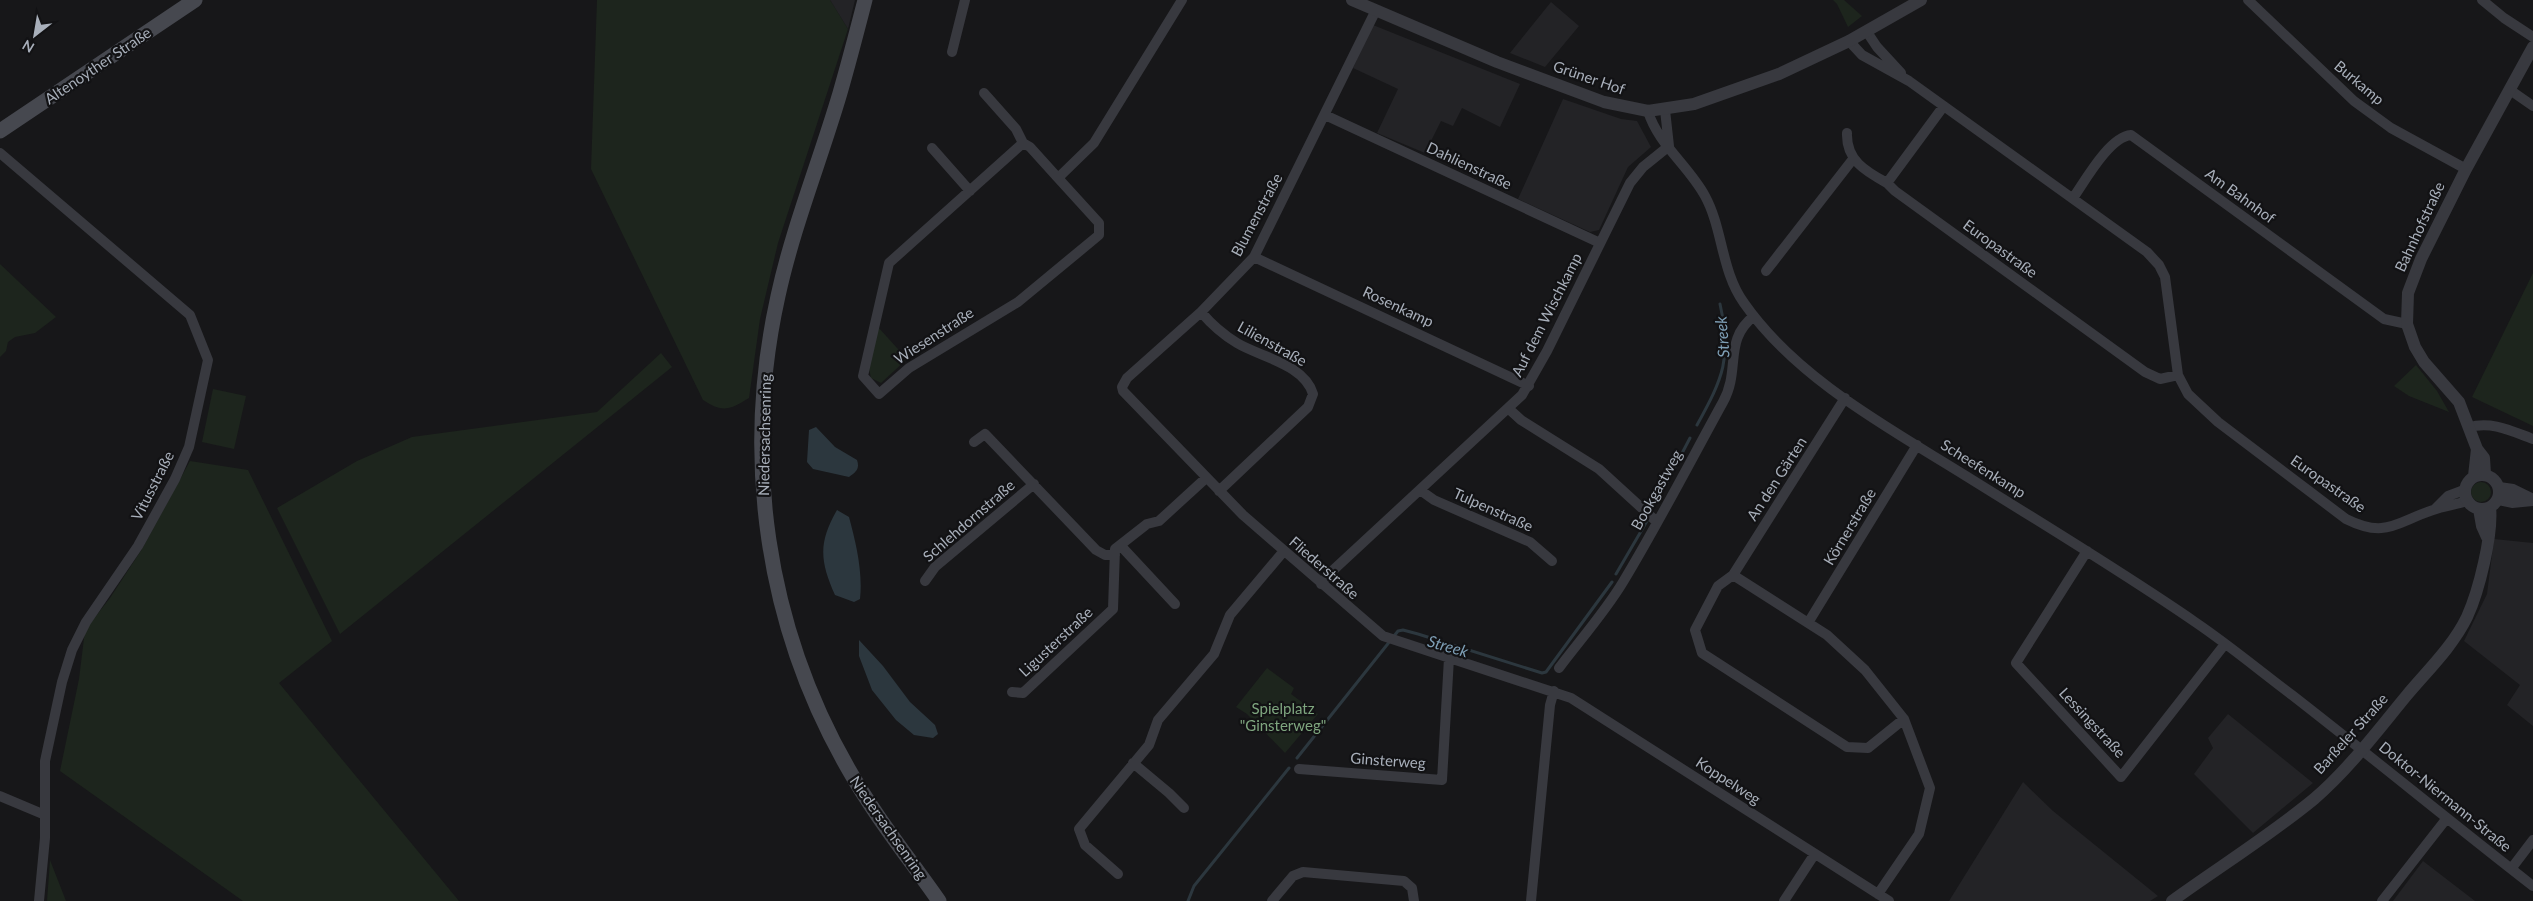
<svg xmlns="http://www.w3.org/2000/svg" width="2533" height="901" viewBox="0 0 2533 901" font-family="Lato,sans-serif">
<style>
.built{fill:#232326}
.green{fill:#1d251d}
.water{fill:#2c373e}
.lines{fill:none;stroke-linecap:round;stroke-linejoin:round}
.stream{stroke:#2c373e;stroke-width:3}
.minor{stroke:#38393f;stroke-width:10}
.tertiary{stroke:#38393f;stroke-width:12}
.secondary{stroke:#46484f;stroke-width:15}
.labels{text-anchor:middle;stroke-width:4.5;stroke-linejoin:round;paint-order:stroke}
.street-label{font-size:15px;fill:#a8afba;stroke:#121214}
.park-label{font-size:15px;fill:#7fa67f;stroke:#121214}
.water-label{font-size:16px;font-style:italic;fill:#7e9fb6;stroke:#121214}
</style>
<rect width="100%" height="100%" fill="#171719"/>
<path class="built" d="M830,0H855L848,29Z
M1551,2L1579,26L1545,67L1510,53Z
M1373,25L1520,84L1500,127L1462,108L1453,126L1441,121L1425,153L1377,133L1398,89L1353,68Z
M1563,99L1621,119L1637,121L1651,147L1628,167L1599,230L1590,232L1518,199Z
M2494,539L2533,543V726L2507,705L2520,685L2464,641L2487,594Z
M2228,714L2313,783L2253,833L2194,774L2213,748L2208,738Z
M2023,782L2053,811L2158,896L2150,901H1949Z
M2423,861L2475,901H2393Z"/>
<path class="green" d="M597,0H830L848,29L778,243L760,319L749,398C729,410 723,413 703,400L591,169Z
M1833,0H1844L1862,16L1848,27L1837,4Z
M0,264L56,317L35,333L15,337L8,342L6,351L0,357Z
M2533,273V426L2472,397Z
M878,327L907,359L881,383L871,378L869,369Z
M661,353L672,367L340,634L277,508L357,461L412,437L597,412Z
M2416,365L2437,391L2449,412L2409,396L2394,386Z
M213,389L246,396L234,449L202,442Z
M190,461L248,470L332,641L279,683L459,901H243L60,771L79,679L85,630L110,598L142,549Z
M2471 492a10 10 0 1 1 20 0a10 10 0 1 1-20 0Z
M1267,668L1294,688L1291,694L1318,714L1285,753L1247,714L1236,707Z
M50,860L66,901H47Z"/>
<path class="water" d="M816,427L835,447L857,460C860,469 856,472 849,477L813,469L807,462L809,430Z
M837,510L849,517C856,543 863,572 860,599L854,602L835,595C820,561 818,543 837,510Z
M859,640L883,666L910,702L935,725L938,734L933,738L914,735L896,720L872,690L859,656Z"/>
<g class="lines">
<path class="stream" d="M1697,425C1723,378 1732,358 1720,304
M1657,501L1690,438
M1616,574L1647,521
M1297,758L1398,631L1403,630L1418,634L1542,673L1546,672L1612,582
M1188,901L1194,886L1289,768"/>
<path class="minor" d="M2248,0L2354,101L2391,128L2466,169
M2482,0L2504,18L2533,37
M1375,12L1254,257L1201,312L1127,378L1122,387L1123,391L1243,515L1383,636L1571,698L1889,901
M1867,32L1877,47L1901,73
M1849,41L1862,55L1909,81L2147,252L2159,265L2165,277L2178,375L2188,394L2218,422L2346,519C2386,539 2396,522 2433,510C2444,506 2455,505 2467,501
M952,52L965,0
M2510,90L2533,106
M984,93L1016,129L1023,143
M1943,107L1887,183L1895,191L2145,372L2160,379L2178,375
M1665,110L1669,146
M1648,111C1657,143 1689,166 1705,196C1723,229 1721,271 1744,303C1797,379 1889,428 1966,476C2043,524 2121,571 2195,622C2229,645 2260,671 2292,695C2373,758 2452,823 2533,886
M1325,115L1600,243
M1847,133C1846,160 1865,171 1887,183
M932,148L970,191
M0,153L190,315L208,360L189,447L175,479L138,546L86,622L72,650L62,682L45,761V838L39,901
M1058,178L1030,147L1023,143L889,263L863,376L879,394L909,368L1018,302L1099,235V223L1058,178L1094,143L1182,0
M2073,198C2085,181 2109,137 2131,135L2384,319L2407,324
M1254,257L1529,386
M1766,271L1853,159
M1201,312C1212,325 1222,334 1237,343C1260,357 1304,364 1313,394L1308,407L1219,491
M1845,398L1733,575L1718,586L1695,630L1702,653L1847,747L1868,748L1904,719
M1509,409L1521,420L1599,469L1657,522
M2469,427C2493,421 2511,431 2533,439
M974,442L985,434L1096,550L1105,555H1115
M1420,490L1434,500L1530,542L1552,561
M2435,509L2448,496L2464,490
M1120,545L1175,604
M2087,551L2016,663L2121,777L2225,644
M1733,575L1827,635L1865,670L1904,719L1930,788L1919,834L1878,894
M925,581L935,567L1034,484
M1321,584L1329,574L1522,395L1547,351L1630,183L1643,167L1669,146
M1808,623L1917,445
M1559,668C1580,640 1605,612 1623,582C1658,524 1690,462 1723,402C1741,370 1723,340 1754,316
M1012,692L1023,693L1113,609L1115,549L1147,524L1159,521L1206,478
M1133,763L1169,793L1184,808
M1299,769L1442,780L1449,658
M0,796L45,815
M2511,869L2533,840
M1118,874L1085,845L1079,829L1149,745L1158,720L1214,654L1230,615L1283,552
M1272,901L1293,876L1303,872L1404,881L1412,888L1414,901
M1531,901L1550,705L1554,691
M1784,901L1814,855
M2382,901L2447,818"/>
<path class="tertiary" d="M1352,0L1497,62L1604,102L1648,111L1694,104L1779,74L1849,41L1921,0
M2485,474L2484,458L2477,449L2459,402L2424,362L2415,347L2407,324L2408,293L2421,259L2466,169L2533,47
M2465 492a17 17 0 1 1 34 0a17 17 0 1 1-34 0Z
M2474,476L2477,449
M2499,488L2513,490L2533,500
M2498,499L2512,502L2533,500
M2479,509L2482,526L2487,537
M2172,901C2219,867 2269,836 2314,799C2349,769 2378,730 2407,695C2428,670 2453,646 2467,617C2479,591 2493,534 2490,507"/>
<path class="secondary" d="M865,0C857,31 849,62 840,93C820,161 793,227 778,296C742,458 766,626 849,770C875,816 909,858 939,901
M0,131L195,0"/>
</g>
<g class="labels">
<g class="street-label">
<text transform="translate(98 66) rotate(-34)" y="5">Altenoyther Straße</text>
<text transform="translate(1589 78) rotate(19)" y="5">Grüner Hof</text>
<text transform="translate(2359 83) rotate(40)" y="5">Burkamp</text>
<text transform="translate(1469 166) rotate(25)" y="5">Dahlienstraße</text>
<text transform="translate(2240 196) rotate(36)" y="5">Am Bahnhof</text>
<text transform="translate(1257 215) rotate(-62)" y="5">Blumenstraße</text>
<text transform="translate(2420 227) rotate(-65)" y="5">Bahnhofstraße</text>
<text transform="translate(2000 249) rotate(36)" y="5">Europastraße</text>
<text transform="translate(1398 307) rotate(25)" y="5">Rosenkamp</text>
<text transform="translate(1547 315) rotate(-63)" y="5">Auf dem Wischkamp</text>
<text transform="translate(934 336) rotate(-33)" y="5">Wiesenstraße</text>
<text transform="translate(1272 344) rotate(29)" y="5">Lilienstraße</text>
<text transform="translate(765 435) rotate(-89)" y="5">Niedersachsenring</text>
<text transform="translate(1983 469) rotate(32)" y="5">Scheefenkamp</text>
<text transform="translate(1777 479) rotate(-57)" y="5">An den Gärten</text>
<text transform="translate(2328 484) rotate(35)" y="5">Europastraße</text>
<text transform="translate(153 486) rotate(-63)" y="5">Vitusstraße</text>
<text transform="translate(1657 490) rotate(-61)" y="5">Bookgastweg</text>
<text transform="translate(1493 510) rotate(24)" y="5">Tulpenstraße</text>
<text transform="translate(969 521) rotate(-41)" y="5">Schlehdornstraße</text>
<text transform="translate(1850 527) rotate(-59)" y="5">Körnerstraße</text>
<text transform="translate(1324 568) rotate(41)" y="5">Fliederstraße</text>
<text transform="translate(1056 642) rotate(-43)" y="5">Ligusterstraße</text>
<text transform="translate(2092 723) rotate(47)" y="5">Lessingstraße</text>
<text transform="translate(2351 734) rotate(-48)" y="5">Barßeler Straße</text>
<text transform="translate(1388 761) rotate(4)" y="5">Ginsterweg</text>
<text transform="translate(1728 781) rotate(33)" y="5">Koppelweg</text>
<text transform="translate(2445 797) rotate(39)" y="5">Doktor-Niermann-Straße</text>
<text transform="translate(888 828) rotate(55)" y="5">Niedersachsenring</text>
</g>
<g class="park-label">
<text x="1283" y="714">Spielplatz<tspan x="1283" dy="17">"Ginsterweg"</tspan></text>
</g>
<g class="water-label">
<text transform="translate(1722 337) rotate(-94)" y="6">Streek</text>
<text transform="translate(1448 646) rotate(16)" y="6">Streek</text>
</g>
</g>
<g transform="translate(35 35) rotate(211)" stroke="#121214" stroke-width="4" paint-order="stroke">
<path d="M0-4L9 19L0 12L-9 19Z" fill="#a8afba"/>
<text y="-8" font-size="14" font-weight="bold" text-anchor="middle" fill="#a8afba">N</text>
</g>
</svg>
